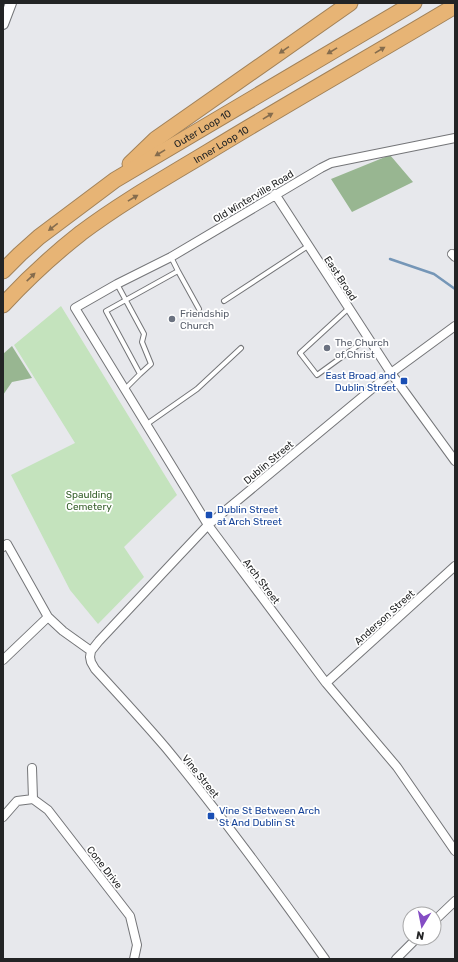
<svg xmlns="http://www.w3.org/2000/svg" width="458" height="962" viewBox="0 0 458 962" font-family="Rubik,sans-serif">
<style>
.green{fill:#c4e3bd}
.forest{fill:#98b691}
.lines{fill:none;stroke-linecap:round;stroke-linejoin:round}
.stream{stroke:#7596b7;stroke-width:2.5}
.service-casing{stroke:#747578;stroke-width:6}
.minor-casing{stroke:#747578;stroke-width:10}
.tertiary-casing{stroke:#747578;stroke-width:12}
.motorway-casing{stroke:#a28259;stroke-width:17}
.service{stroke:#fff;stroke-width:4}
.minor{stroke:#fff;stroke-width:8}
.tertiary{stroke:#fff;stroke-width:10}
.motorway{stroke:#e7b475;stroke-width:15}
.oneway{fill:#856c4d}
.worship-dot{fill:#6b7280;stroke:#fff;stroke-width:1.5}
.transit-dot{fill:#1a4fb4;stroke:#fff;stroke-width:1.5}
.labels{text-anchor:middle;stroke-width:3.5;stroke-linejoin:round;paint-order:stroke}
.street-label{font-size:10px;fill:#232425;stroke:#fff}
.worship-label{font-size:10px;fill:#5b616d;stroke:#fff;text-anchor:start}
.transit-label{font-size:10px;fill:#164399;stroke:#fff;text-anchor:start}
.park-label{font-size:10px;fill:#37602c;stroke:#fff}
</style>
<rect width="100%" height="100%" fill="#e7e8ec"/>
<path class="green" d="M61,306L177,495L124,547L144,577L98,624L70,590L11,475L75,443L14,345Z"/>
<path class="forest" d="M390,155L413,182L352,212L331,179Z
M12,346L32,378L12,382L3,395V354Z"/>
<g class="lines">
<path class="stream" d="M390,259L434,274L455,289"/>
<defs>
<path id="service" d="M171,257L178,271
M117,284L144,334L142,342L151,364L140,374
M224,301L308,246
M349,308L300,353L317,375L368,338
M125,389L140,374L106,311L178,271L199,309
M147,424L197,389L241,348"/>
<path id="minor" d="M455,138L331,163L321,168L171,257L117,284L75,308L208,525L326,683L397,767L455,851
M275,194L391,373L455,461
M452,254L455,257
M3,547L7,544L48,617L63,631L91,651
M3,660L48,617
M326,683L455,566
M32,768L33,799
M3,817L17,801L33,799L48,810L130,916L137,945L134,959
M434,921L455,901
M325,959C274,887 222,816 166,748C143,721 119,695 95,669L91,662L90,657L91,651L99,641L174,561L208,525L391,373L455,326
M396,959L417,938"/>
<path id="tertiary" d="M3,24L11,3"/>
<g id="motorway">
<path d="M130,164L156,139L350,3"/>
<path id="s1" d="M3,271L20,254L39,237L115,180L414,3"/>
<path id="s2" d="M3,305C27,279 53,255 81,233C121,203 165,178 208,152C290,102 373,55 455,6"/>
</g>
</defs>
<use href="#service" class="service-casing"/>
<use href="#minor" class="minor-casing"/>
<use href="#tertiary" class="tertiary-casing"/>
<use href="#motorway" class="motorway-casing"/>
<use href="#service" class="service"/>
<use href="#minor" class="minor"/>
<use href="#tertiary" class="tertiary"/>
<use href="#motorway" class="motorway"/>
</g>
<defs><path id="oneway-solid" d="M-6-.8H1V-3.2L6.5 0L1 3.2V.8H-6Z"/></defs>
<g class="oneway">
<use href="#oneway-solid" transform="translate(284 50) rotate(145)"/>
<use href="#oneway-solid" transform="translate(380 50) rotate(-31)"/>
<use href="#oneway-solid" transform="translate(332 51) rotate(149)"/>
<use href="#oneway-solid" transform="translate(268 116) rotate(-31)"/>
<use href="#oneway-solid" transform="translate(160 153) rotate(149)"/>
<use href="#oneway-solid" transform="translate(133 198) rotate(-31)"/>
<use href="#oneway-solid" transform="translate(53 227) rotate(142)"/>
<use href="#oneway-solid" transform="translate(31 277) rotate(-44)"/>
</g>
<g class="worship-dot">
<circle cx="172" cy="319" r="4"/>
<circle cx="327" cy="348" r="4"/>
</g>
<g class="transit-dot">
<rect x="400" y="377" width="8" height="8" rx="2"/>
<rect x="205" y="511" width="8" height="8" rx="2"/>
<rect x="207" y="812" width="8" height="8" rx="2"/>
</g>
<g class="labels">
<g class="street-label">
<text dy="4" stroke="none"><textPath href="#s1" startOffset="246">Outer Loop 10</textPath></text>
<text dy="4" stroke="none"><textPath href="#s2" startOffset="272">Inner Loop 10</textPath></text>
<text transform="translate(253 196) rotate(-31)" y="4">Old Winterville Road</text>
<text transform="translate(341 278) rotate(57)" y="4">East Broad</text>
<text transform="translate(268 462) rotate(-40)" y="4">Dublin Street</text>
<text transform="translate(262 581) rotate(53)" y="4">Arch Street</text>
<text transform="translate(384 617) rotate(-42)" y="4">Anderson Street</text>
<text transform="translate(201 776) rotate(51)" y="4">Vine Street</text>
<text transform="translate(105 867) rotate(52)" y="4">Cone Drive</text>
</g>
<g class="worship-label">
<text x="180" y="317">Friendship<tspan x="180" dy="12">Church</tspan></text>
<text x="335" y="346">The Church<tspan x="335" dy="12">of Christ</tspan></text>
</g>
<g class="transit-label">
<text x="396" y="379" text-anchor="end">East Broad and<tspan x="396" dy="12">Dublin Street</tspan></text>
<text x="217" y="513">Dublin Street<tspan x="217" dy="12">at Arch Street</tspan></text>
<text x="219" y="814">Vine St Between Arch<tspan x="219" dy="12">St And Dublin St</tspan></text>
</g>
<g class="park-label">
<text x="89" y="498">Spaulding<tspan x="89" dy="12">Cemetery</tspan></text>
</g>
</g>
<rect width="458" height="962" fill="none" stroke="#232425" stroke-width="8"/>
<g transform="translate(422 926) rotate(190)"><circle r="19" fill="#ffffff" stroke="#a7a7a8"/>
<path d="M0-3L7 15L0 10L-7 15Z" fill="#844dc4"/>
<text y="-6" font-size="11" font-weight="bold" text-anchor="middle" fill="#232425">N</text>
</g>
</svg>
